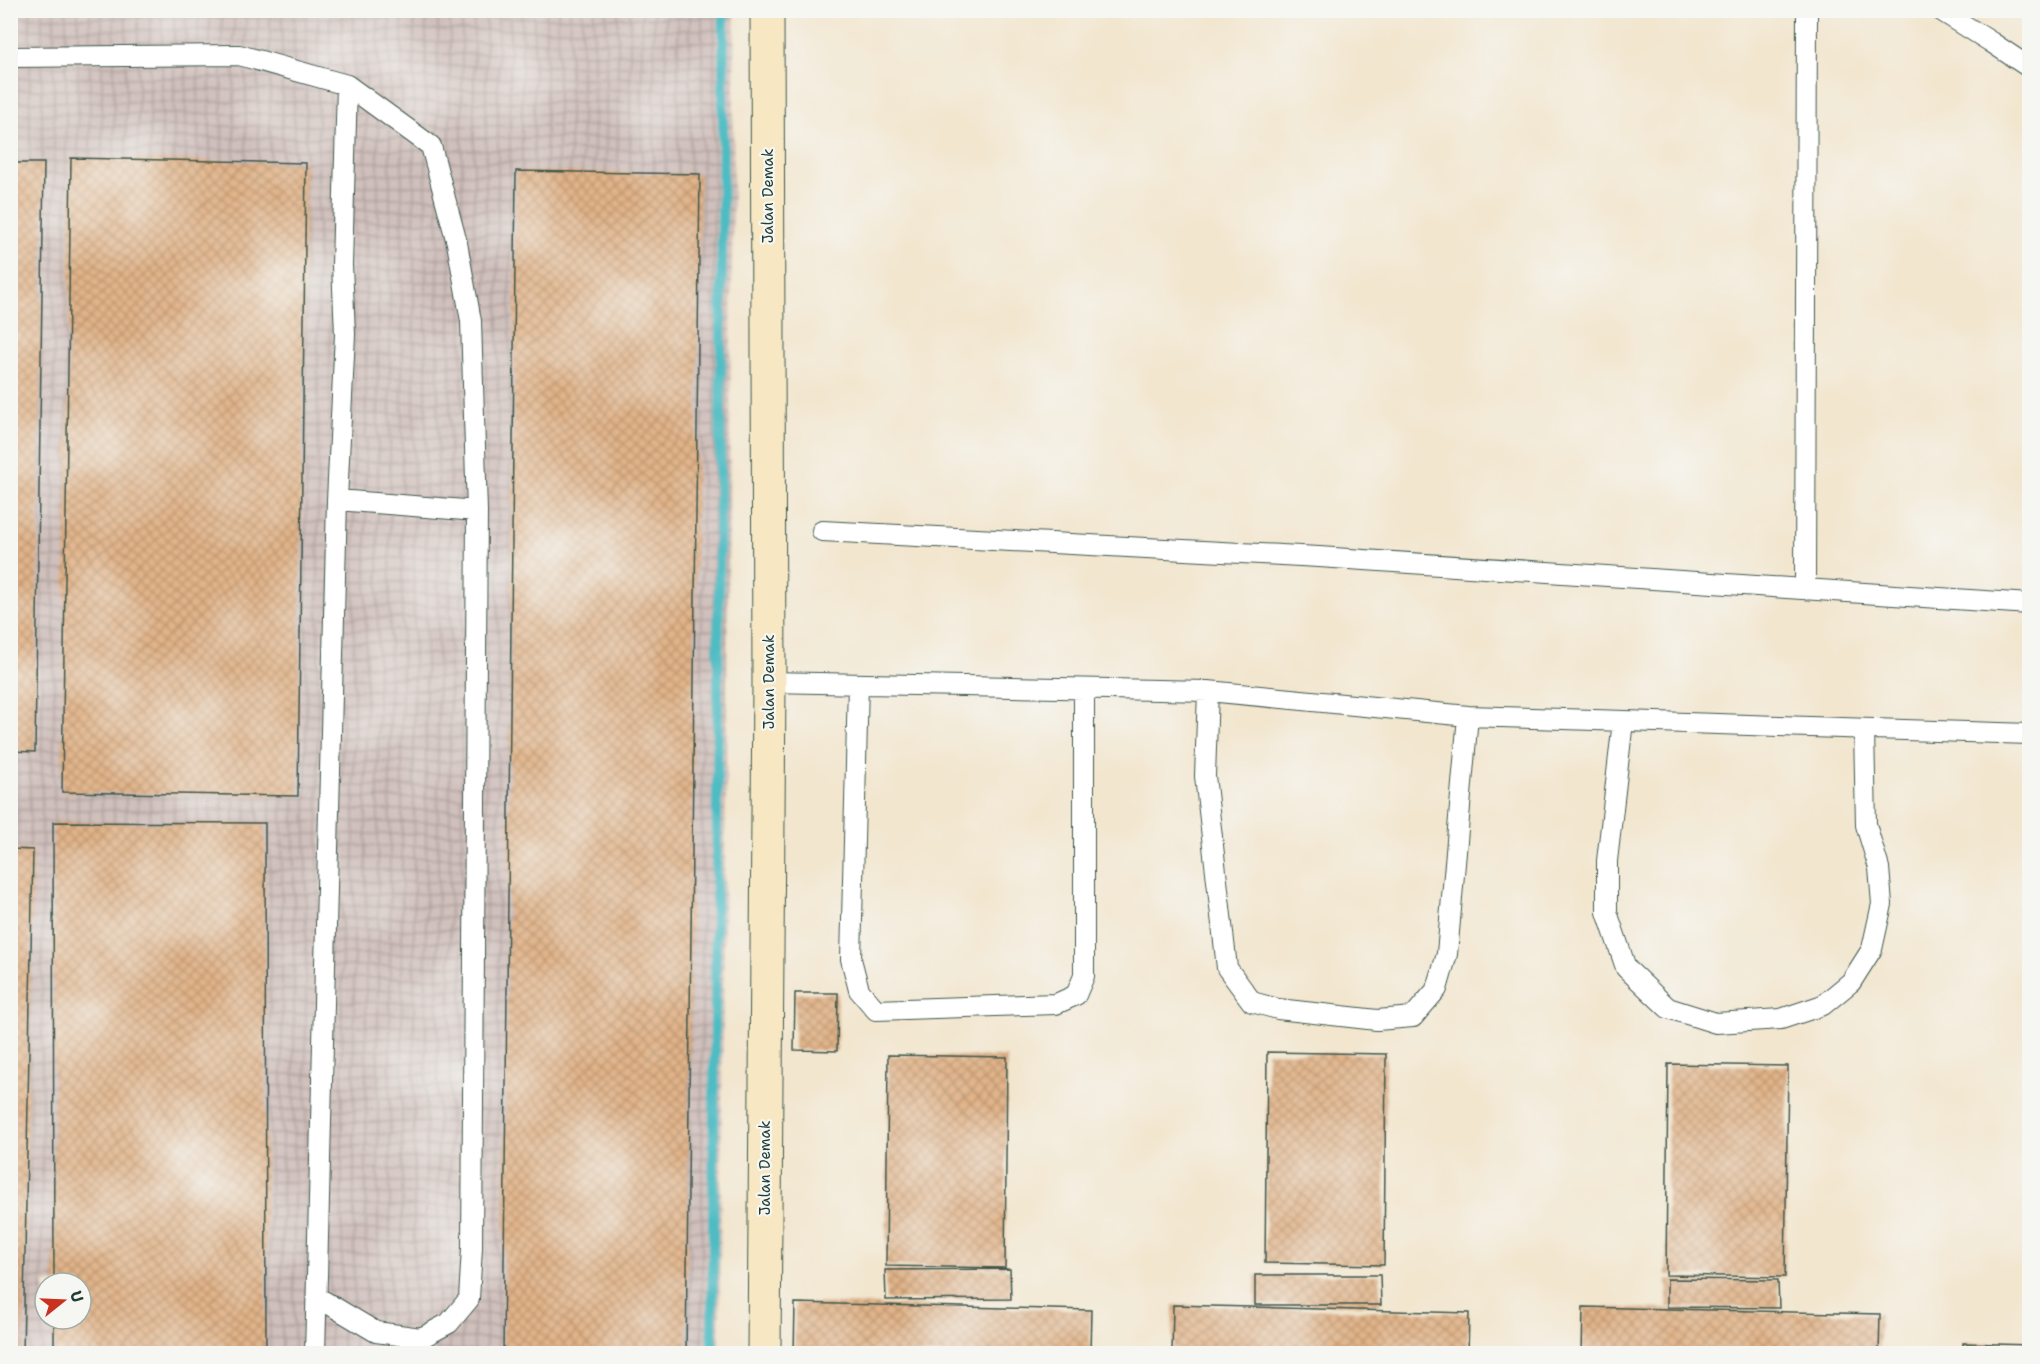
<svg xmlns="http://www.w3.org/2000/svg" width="2040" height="1364" viewBox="0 0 2040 1364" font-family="'Shantell Sans',sans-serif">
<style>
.industrial{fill:url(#industrial-grid);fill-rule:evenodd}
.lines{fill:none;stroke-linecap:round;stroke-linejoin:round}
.stream{stroke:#4dbcc3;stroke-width:10}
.building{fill:url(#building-cross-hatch)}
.service-casing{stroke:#3f564b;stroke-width:22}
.secondary-casing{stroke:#3f564b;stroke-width:35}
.service{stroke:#fff;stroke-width:20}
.secondary{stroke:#f7e8c3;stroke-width:33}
.labels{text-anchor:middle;stroke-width:4.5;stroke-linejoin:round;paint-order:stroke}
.street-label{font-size:15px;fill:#1f3d34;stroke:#f6f6f2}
</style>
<defs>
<pattern id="industrial-grid" width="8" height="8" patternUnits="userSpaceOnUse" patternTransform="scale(1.5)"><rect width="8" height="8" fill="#d0c0bc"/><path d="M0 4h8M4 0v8" fill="none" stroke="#a89d9a"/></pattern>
<pattern id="building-cross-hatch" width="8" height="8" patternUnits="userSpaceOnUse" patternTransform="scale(1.5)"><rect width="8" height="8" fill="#e2b489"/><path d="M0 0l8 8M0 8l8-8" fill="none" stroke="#b79471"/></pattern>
</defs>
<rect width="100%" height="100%" fill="#f6f6f2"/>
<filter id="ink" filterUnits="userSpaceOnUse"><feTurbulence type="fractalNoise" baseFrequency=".0167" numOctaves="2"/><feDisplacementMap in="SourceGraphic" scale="12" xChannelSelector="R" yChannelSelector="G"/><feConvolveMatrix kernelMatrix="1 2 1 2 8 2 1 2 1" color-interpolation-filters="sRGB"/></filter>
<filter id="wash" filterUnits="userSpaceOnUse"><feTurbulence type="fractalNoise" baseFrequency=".008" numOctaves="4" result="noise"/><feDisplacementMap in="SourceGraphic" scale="24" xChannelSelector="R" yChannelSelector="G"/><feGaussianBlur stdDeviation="1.35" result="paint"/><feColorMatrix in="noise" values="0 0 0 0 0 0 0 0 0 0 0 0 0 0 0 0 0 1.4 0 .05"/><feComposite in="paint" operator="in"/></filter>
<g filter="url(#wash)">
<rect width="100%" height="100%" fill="#f2e6cf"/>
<path class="industrial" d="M10,11H735L719,1353H11ZM45,1283H81V1319H45Z"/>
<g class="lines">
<path class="stream" d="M712,1354L724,10"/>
</g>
<g id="blocks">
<path class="building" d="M71,158L306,163L298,796L62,792Z
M10,163H44L35,752L10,751Z
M516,171L700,174L686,1354H503Z
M53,822L265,823L266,1354H54V1319H81V1283H54Z
M10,849L33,850L23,1354H10Z
M795,993H838L837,1051L794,1050Z
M1267,1052L1386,1054L1384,1265L1265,1263Z
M888,1055L1007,1057L1005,1268L886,1266Z
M1668,1064L1788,1066L1785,1277L1666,1275Z
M1010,1269L1011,1299L886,1300L885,1270Z
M1255,1275H1380L1381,1305H1255Z
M1667,1279L1778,1280L1779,1308L1667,1307Z
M795,1303L1091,1310L1090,1354H794Z
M1173,1305L1469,1313L1468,1354H1172Z
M1583,1307L1880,1314L1879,1354H1582Z
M1963,1343L2030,1345V1354H1963Z"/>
</g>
</g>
<g filter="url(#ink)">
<use href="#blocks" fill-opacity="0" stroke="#3f564b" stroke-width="1.5"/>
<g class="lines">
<defs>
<path id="service" d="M1940,10L1991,42L2030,68
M10,57L239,55L347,85L342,265L345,334L337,500L315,1354
M337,500L477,511
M822,531L1319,557L2030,604
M1805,589L1807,10
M769,682L1208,691L1468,716L2030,734
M858,684L851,959L859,990L876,1010L1056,1004L1076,995L1084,976V689
M1208,691L1205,776L1227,968L1252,1002L1278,1009L1377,1020L1413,1017L1437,989L1447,954L1468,716
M1623,721L1607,861V912L1626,968L1668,1008L1716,1023L1781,1019L1823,1005L1851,982L1872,949L1882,904L1879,868L1866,825L1864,729
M317,1297L376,1332L421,1338L449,1323L469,1299L472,1248L477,511L471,321L457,243L431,146L347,85"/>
<path id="secondary" d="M764,1354L769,682L767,10"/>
</defs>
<use href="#service" class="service-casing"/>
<use href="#secondary" class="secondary-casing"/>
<use href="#service" class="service"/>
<use href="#secondary" class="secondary"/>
</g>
</g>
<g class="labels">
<g class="street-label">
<text transform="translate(768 196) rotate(-90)" y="5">Jalan Demak</text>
<text transform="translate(769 682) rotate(-90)" y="5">Jalan Demak</text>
<text transform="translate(765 1168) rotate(-90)" y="5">Jalan Demak</text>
</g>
</g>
<rect width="2040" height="1364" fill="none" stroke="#f6f6f2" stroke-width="36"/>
<g transform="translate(63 1301) rotate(72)"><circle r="28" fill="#f6f6f2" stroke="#a0aca6" stroke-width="1.5"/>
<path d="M0-4.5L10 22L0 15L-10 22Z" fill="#c8321e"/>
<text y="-9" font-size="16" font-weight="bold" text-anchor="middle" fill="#1f3d34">U</text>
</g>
</svg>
